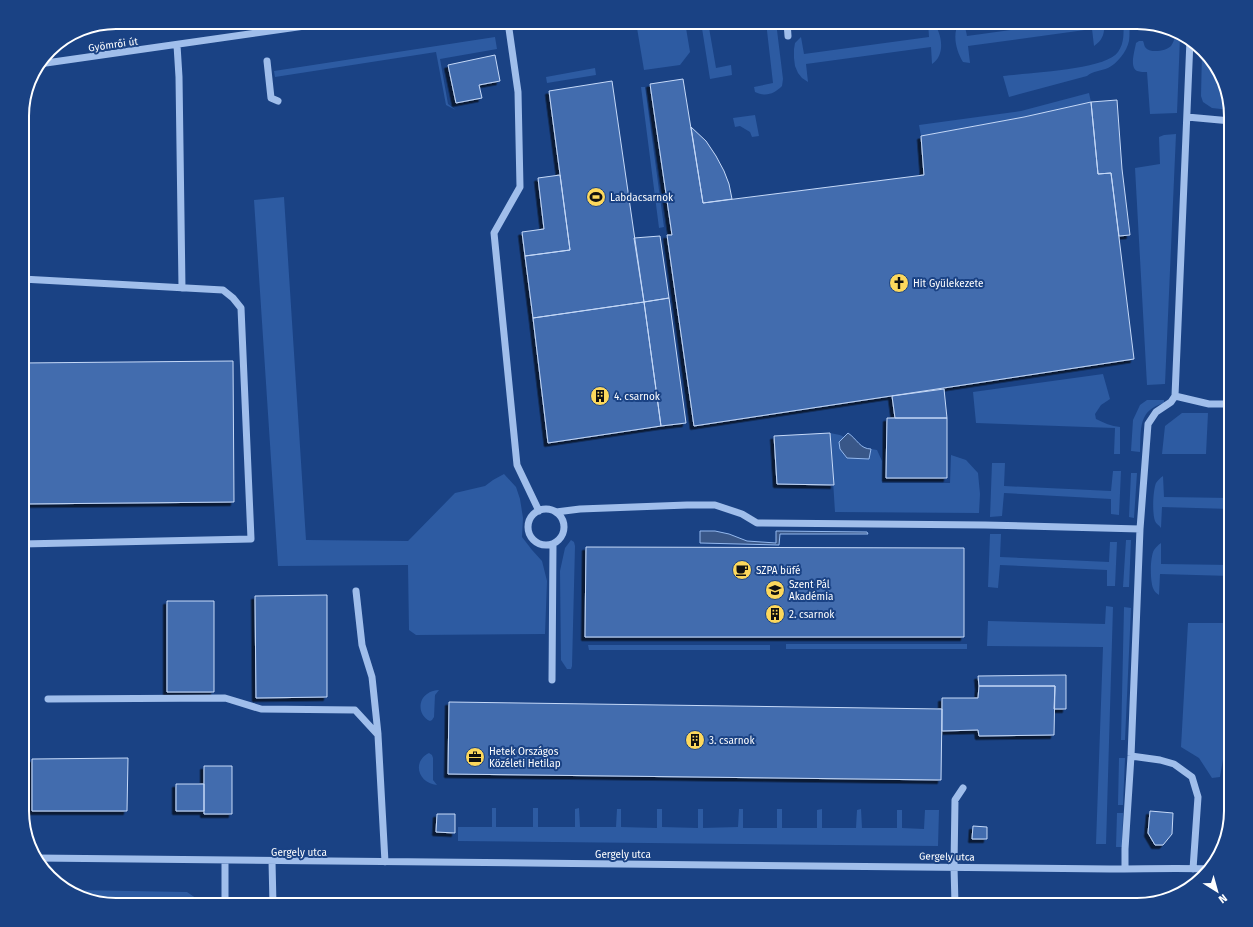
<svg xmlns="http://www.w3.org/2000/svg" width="1253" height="927" viewBox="0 0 1253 927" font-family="'Fira Sans',sans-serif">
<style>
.green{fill:#2d5ba2}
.water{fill:#395788;stroke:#93b8ee}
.building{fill:#436cae;stroke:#c5d9f8;filter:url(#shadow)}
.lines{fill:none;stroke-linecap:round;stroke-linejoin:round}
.minor{stroke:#a0beeb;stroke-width:7}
.labels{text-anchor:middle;stroke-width:4;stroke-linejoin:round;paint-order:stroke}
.street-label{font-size:10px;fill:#fff;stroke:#1a4284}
.poi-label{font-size:10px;fill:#fff;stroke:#1a4284;text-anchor:start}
.rim{fill:none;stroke:#fff;stroke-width:2}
</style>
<defs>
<filter id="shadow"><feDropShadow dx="-3.5" dy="3.5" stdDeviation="0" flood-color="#0009"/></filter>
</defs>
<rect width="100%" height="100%" fill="#1a4284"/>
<path class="green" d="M636,22H685L690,52L680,65L644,70Z
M701,22H708L716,68L731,65L732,75L710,79Z
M766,22H776L783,79L782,86C774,94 766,97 755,92L754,87L773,83Z
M928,22H933C942,33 946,55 932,64L931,47L806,64L808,82L802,78L798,73L795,66L794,58V49L795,43L801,37L804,54L929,37Z
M959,22H964L967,36L1070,22H1104C1105,33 1103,40 1094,46L1092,29L968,46L970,63L963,62C956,50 952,35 959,22Z
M1124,22H1130C1129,28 1130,35 1129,41C1127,51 1117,64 1108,68C1101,71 1093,71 1087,76L1009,97L1003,76C1026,73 1106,70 1118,52C1125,42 1123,33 1124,22Z
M1178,36L1180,37L1177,113L1150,114L1147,72C1144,72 1140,72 1137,71C1129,67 1135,50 1136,43L1139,41H1143C1144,43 1144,45 1145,47C1150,54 1166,51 1171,46C1173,43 1174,40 1175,37Z
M495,37L497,49L440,59L448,104L456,110L446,105L436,52L275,77L274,71Z
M1202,51L1221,75L1230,110L1212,108L1203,102L1201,96Z
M595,68L596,75L547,83L546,77Z
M641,87H645L664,227L659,228Z
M1089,93L1091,102L1024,117L921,136L919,125L1021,111Z
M755,115L759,136L752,137L750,132L740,126L735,127L733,118Z
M1176,134L1165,384L1147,385L1135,168L1160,164L1159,137L1164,135Z
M284,197L306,540L408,541L455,493L485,486L493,480L504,474L516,487L520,499L523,518L522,537L532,550L542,561L547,581L545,634L416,635L409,630L408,565L278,566L254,200Z
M1103,374L1110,399L1101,405L1095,414L1096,419C1104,423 1111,426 1120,427V454H1114L1115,428L976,423L973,392Z
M1147,400H1164V403C1138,410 1141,429 1140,452L1131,451L1133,420L1140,405Z
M1182,413H1208L1206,454H1162L1165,426Z
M830,433L840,435L844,437L840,442L869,459L871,449L877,450L882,461V483H950L951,455L966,460L978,473L980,494L979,513L835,512Z
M992,463H1005L1004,486L1111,491L1113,471H1121L1119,515L1111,514V499L1004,493L1002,516L990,517Z
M1131,473H1137L1134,518L1129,517Z
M1163,476L1164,497L1231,498V509L1162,507L1161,528C1159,525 1156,524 1155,521C1152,513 1153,490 1156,483C1158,480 1160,478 1163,476Z
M990,534H1001L1000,557L1109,562L1110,542H1117L1115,586H1107V570L1000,565L998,588L988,587Z
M571,540L574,542L575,546L572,666L571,669H567L561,660L560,571L565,548Z
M1126,540H1131L1129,587H1123Z
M1161,543V564L1231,565V576L1160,574L1159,595C1156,593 1154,591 1153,588C1150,580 1150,557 1154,550C1156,547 1158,545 1161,543Z
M1106,606L1113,607L1106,844H1096L1103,647L987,646L988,621L1105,624Z
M1124,607L1131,608L1125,740H1121Z
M1188,623H1231V712L1220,777L1212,778L1199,758L1181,747Z
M786,644H967V649H786Z
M588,645H770V650H589Z
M439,690L435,695L434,717L432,720L430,721C419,716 417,701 427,694C431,691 435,690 439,690Z
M429,753L432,755L433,758V780L437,785C419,784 411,762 429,753Z
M1119,758H1125L1123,805H1118Z
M492,808H496V827H533V808H538V827H575V809L579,808L580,827H616L617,809H621V827L657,828V809H662V827L698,828V809H703V828L738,827L739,809H743V828H777V809H782V828H817V810L822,809V828H856L857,810L861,809L862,828H897V810H902V828L924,829L925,810H939L938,846L458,841V827H492Z
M1117,813H1123L1122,847H1116Z
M73,890L187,892L206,905H116Z"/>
<path class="water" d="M848,433C857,439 860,449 871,449L869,459L847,458L840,449L839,442Z
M700,531H715L729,534L747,541L776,543V531L867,532L868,534H780L779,545L700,543Z"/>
<path class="building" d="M495,55L500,81L479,85L482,98L456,103L448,65Z
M683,79L703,203L924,175L921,136L1024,117L1091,102L1098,174L1111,173L1134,359L694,426L667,235H672L650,84Z
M612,81L644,302L533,318L525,256L570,250L549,91Z
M1117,100L1122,169L1130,235L1119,236L1111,173L1098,174L1091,102Z
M691,127L706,141L716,156L724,171L729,184L732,199L703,203Z
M560,175L570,250L525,256L522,232L544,229L538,178Z
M660,236L669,298L644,302L634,238Z
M669,298L686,423L661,426L644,302Z
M644,302L661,426L548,443L533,318Z
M233,361L234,502L22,504V363Z
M944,389L947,418H895L892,396Z
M887,418H947V478H886Z
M830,433L834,485L777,484L774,436Z
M586,547L964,548V637H585Z
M327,595V697L256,698L255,596Z
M167,601H214V692H167Z
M1066,675V709H1054L1055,686H979L978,676Z
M979,686H1055L1054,735L979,736L978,730L942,731V698H978Z
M449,702L942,709L941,780L448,774Z
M128,758L127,811H32V759Z
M204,766H232V814H204Z
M176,784H204V811H176Z
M1150,811L1173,813L1172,834L1163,845H1155L1148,833Z
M437,814H455V833L436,832Z
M973,826L987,827V839H972Z"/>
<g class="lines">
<path class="minor" d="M508,22L518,92L520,187L494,233L517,465L539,511
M787,22L788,36
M177,45L179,77L182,288
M267,61L271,98L278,101
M39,64L333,22
M1187,117L1231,121
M1175,396L1209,404H1231
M528 527a18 18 0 1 1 36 0a18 18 0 1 1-36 0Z
M556,512L580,509L687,505H715L742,514L757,523L985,525L1140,529
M22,544L251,539L241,308L233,298L223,290L22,279
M356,591L362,645L372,677L378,734
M552,680L553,544
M48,699L225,698L261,709L355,710L378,735L385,862
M1131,756L1160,760L1174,764L1192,777L1198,797L1193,869
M36,858C394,863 752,864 1110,869C1144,869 1177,868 1211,869
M225,861V905
M272,861L273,905
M1125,869V849L1131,756L1140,529L1148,424L1156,412L1171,402L1175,396L1190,40
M955,905L954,866L955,800L963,788"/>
</g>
<defs>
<symbol id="stadium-disc" viewBox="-11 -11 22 22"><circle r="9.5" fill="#fdd85c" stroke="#1a4284"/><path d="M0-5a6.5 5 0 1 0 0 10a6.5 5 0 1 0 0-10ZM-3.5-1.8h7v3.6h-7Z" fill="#111"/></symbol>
<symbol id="church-disc" viewBox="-11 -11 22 22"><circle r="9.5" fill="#fdd85c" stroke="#1a4284"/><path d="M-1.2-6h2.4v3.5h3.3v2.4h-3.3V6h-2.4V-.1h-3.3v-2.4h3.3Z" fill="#111"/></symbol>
<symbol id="building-disc" viewBox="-11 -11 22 22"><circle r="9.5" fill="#fdd85c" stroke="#1a4284"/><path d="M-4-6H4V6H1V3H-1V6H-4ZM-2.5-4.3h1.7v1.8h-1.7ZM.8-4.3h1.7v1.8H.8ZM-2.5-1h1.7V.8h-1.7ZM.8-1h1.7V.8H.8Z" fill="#111"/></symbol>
<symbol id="cafe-disc" viewBox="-11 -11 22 22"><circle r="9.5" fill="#fdd85c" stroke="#1a4284"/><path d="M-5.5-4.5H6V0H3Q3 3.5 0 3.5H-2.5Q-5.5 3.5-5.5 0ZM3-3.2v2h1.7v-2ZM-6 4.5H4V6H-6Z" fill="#111"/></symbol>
<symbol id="university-disc" viewBox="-11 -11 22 22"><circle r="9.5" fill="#fdd85c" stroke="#1a4284"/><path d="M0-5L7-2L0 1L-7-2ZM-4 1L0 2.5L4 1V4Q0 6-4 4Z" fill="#111"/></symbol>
<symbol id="office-disc" viewBox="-11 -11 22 22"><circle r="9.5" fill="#fdd85c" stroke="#1a4284"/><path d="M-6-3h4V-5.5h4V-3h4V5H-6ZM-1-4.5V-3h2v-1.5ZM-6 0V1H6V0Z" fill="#111"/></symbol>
</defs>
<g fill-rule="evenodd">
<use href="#stadium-disc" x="585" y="186" width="22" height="22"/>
<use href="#church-disc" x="888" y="272" width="22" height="22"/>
<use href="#building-disc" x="589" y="385" width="22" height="22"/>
<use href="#cafe-disc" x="731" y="559" width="22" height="22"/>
<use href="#university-disc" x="764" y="579" width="22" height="22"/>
<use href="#building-disc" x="764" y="603" width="22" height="22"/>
<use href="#building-disc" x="684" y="729" width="22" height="22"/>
<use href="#office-disc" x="464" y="746" width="22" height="22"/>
</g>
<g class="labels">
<g class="street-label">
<text transform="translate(113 44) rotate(-8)" y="4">Gyömrői út</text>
<text x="299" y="856">Gergely utca</text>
<text x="623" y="858">Gergely utca</text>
<text transform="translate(947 856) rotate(1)" y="4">Gergely utca</text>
</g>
<g class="poi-label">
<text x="610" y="201">Labdacsarnok</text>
<text x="913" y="287">Hit Gyülekezete</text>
<text x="614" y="400">4. csarnok</text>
<text x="756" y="574">SZPA büfé</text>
<text x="789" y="588">Szent Pál<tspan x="789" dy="12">Akadémia</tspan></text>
<text x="789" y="618">2. csarnok</text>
<text x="709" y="744">3. csarnok</text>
<text x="489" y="755">Hetek Országos<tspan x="489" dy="12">Közéleti Hetilap</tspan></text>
</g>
</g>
<path d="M0 0H1253V927H0ZM116 29H1137A87 87 0 0 1 1224 116V811A87 87 0 0 1 1137 898H116A87 87 0 0 1 29 811V116A87 87 0 0 1 116 29Z" fill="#1a4284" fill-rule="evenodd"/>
<path class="rim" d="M116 29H1137A87 87 0 0 1 1224 116V811A87 87 0 0 1 1137 898H116A87 87 0 0 1 29 811V116A87 87 0 0 1 116 29Z"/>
<g transform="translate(1217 891) rotate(143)" stroke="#1a4284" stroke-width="3" paint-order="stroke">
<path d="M0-3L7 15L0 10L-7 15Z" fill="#ffffff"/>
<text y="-6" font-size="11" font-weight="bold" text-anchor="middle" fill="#ffffff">N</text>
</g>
</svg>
